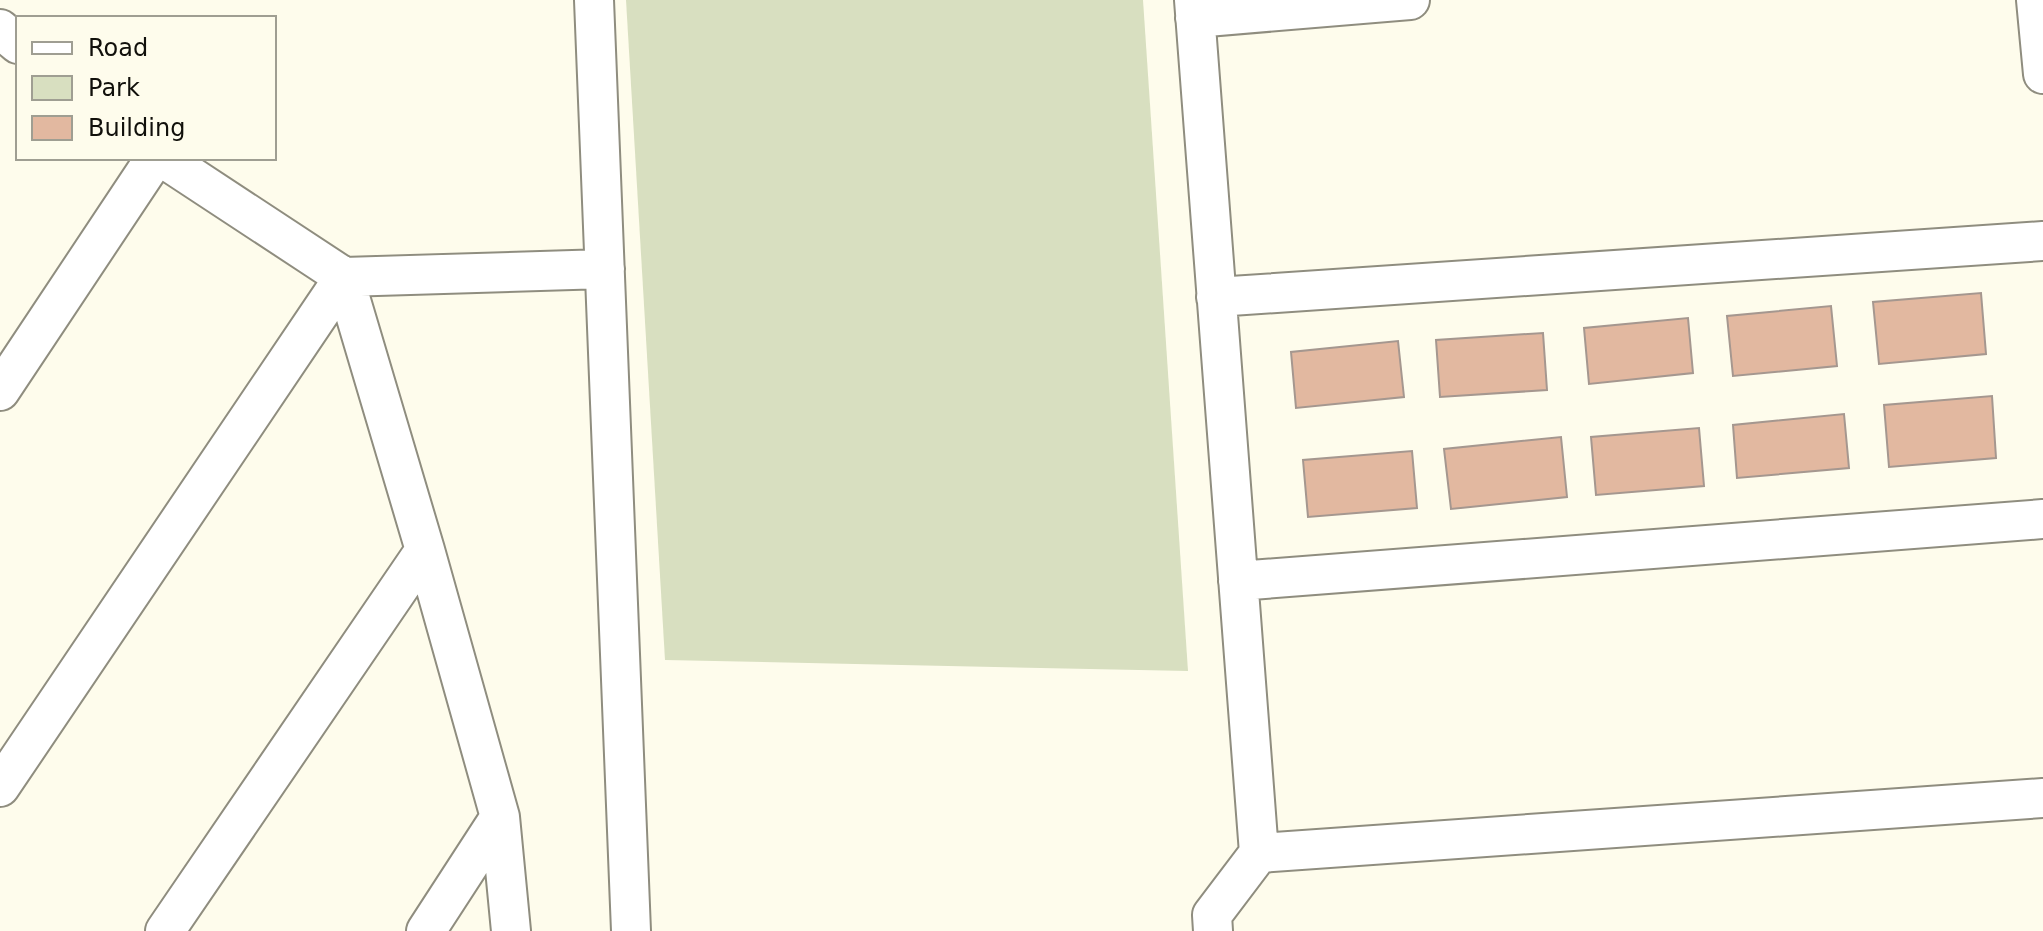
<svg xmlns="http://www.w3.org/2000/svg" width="2043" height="931" viewBox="0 0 2043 931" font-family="'DejaVu Sans',sans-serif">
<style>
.green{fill:#d8dfc0}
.building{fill:#e2b8a0;stroke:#a5978f;stroke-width:2}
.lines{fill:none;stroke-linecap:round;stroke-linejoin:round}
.minor-casing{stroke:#8f8d7f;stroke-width:42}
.minor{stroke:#fff;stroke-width:38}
</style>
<rect width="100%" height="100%" fill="#fefcec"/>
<path class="green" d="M626,0H1143L1188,671L665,660Z"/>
<path class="building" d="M1981,293L1986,354L1879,364L1873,302Z
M1831,306L1837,366L1733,376L1727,316Z
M1688,318L1693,373L1589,384L1584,328Z
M1543,333L1547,390L1440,397L1436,340Z
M1398,341L1404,397L1296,408L1291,352Z
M1992,396L1996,458L1889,467L1884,405Z
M1844,414L1849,468L1737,478L1733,425Z
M1699,428L1704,486L1596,495L1591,437Z
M1561,437L1567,497L1451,509L1444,449Z
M1412,451L1417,508L1308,517L1303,460Z"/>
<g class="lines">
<defs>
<path id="minor" d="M594,0L631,931
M1194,0L1259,853
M2036,0L2043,74
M1195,18L1410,0
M0,29L18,44
M163,158L344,277L605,269
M344,277L425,550L500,817L511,931
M1216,297L2043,241
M0,391L155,158
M1238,581L2043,519
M0,787L344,277
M165,931L425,550
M426,931L500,817
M1213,931L1212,915L1259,853L2043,798"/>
</defs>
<use href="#minor" class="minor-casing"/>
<use href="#minor" class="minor"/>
</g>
<rect x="16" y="16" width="260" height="144" fill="#fefcec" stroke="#9f9e92" stroke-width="2"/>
<rect x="32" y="42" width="40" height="12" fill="#ffffff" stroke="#9f9e92" stroke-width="2"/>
<text x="88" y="56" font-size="24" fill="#11100b">Road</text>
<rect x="32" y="76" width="40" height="24" fill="#d8dfc0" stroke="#9f9e92" stroke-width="2"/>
<text x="88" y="96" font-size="24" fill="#11100b">Park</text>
<rect x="32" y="116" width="40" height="24" fill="#e2b8a0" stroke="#9f9e92" stroke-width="2"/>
<text x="88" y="136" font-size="24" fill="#11100b">Building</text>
</svg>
